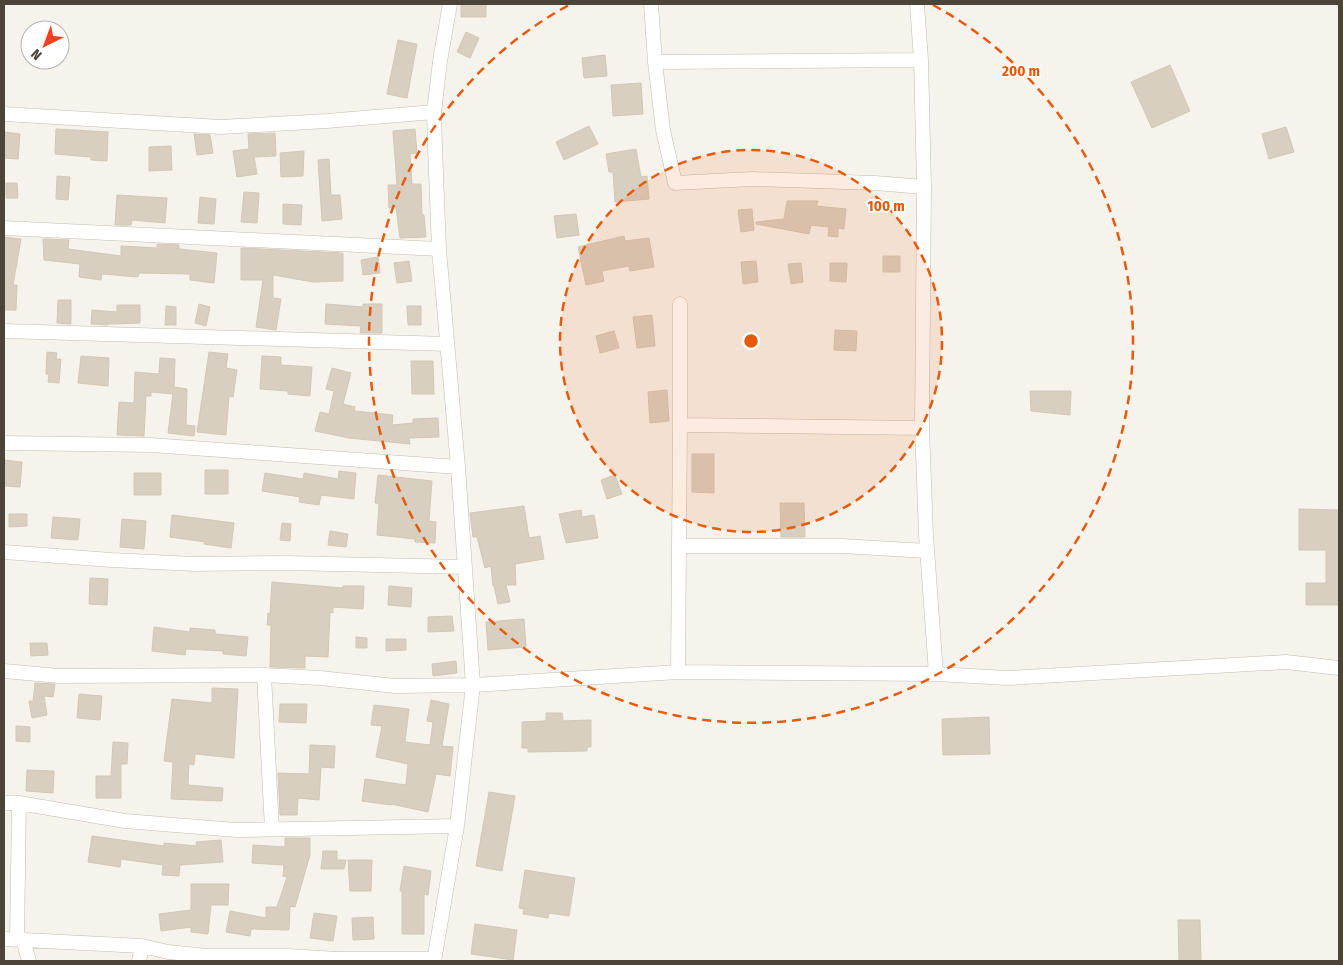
<svg xmlns="http://www.w3.org/2000/svg" width="1343" height="965" viewBox="0 0 1343 965" font-family="'Fira Sans Condensed',sans-serif">
<style>
.building{fill:#d8cfc1;stroke:#d3c7b4}
.lines{fill:none;stroke-linecap:round;stroke-linejoin:round}
.minor-casing{stroke:#c2bbae;stroke-width:15}
.minor{stroke:#fff;stroke-width:14}
.ring{fill:none;stroke:#e8590c;stroke-width:2.5;stroke-dasharray:9 6}
.centre{fill:#e8590c;stroke:#fff;stroke-width:2.5}
.ring-label{font-size:15px;text-anchor:middle;font-weight:bold;fill:#e8590c;stroke:#fff;stroke-width:4;stroke-linejoin:round;paint-order:stroke}
</style>
<rect width="100%" height="100%" fill="#f6f3ec"/>
<path class="building" d="M461,4H486V17H461Z
M466,32L479,38L470,58L457,52Z
M398,40L417,44L407,98L387,94Z
M605,55L607,76L584,78L582,58Z
M1170,65L1190,111L1152,128L1131,82Z
M641,83L643,114L613,116L611,85Z
M589,126L598,144L564,160L556,142Z
M1286,127L1294,152L1269,159L1262,134Z
M56,129L108,132L107,161L91,160V157L55,154Z
M415,129L417,153L410,154L412,184H421L422,215H424L426,237L400,238L396,207L389,208L388,185H397L393,131Z
M4,132L20,134L18,159L4,158Z
M275,133L276,156L254,157L257,174L237,177L233,151L249,149L248,134Z
M194,134L210,135L213,153L197,155Z
M171,146L172,170L149,171V147Z
M636,149L641,177L647,176L649,199L615,202L613,172H609L606,154Z
M304,151L303,176L281,177L280,153Z
M329,159L331,195H340L342,219L322,221L318,160Z
M57,176L70,177L68,200L56,199Z
M6,183H17L18,198H6Z
M244,192L259,193L257,223L241,222Z
M117,195L167,198L165,223L132,220L131,225H115Z
M200,197L216,199L214,224L198,223Z
M787,201H818L816,206L846,209L844,229L838,228V237L828,236L829,227L811,225L809,234L756,224V222L784,219Z
M283,204L302,205L301,225L283,224Z
M752,209L754,230L741,232L738,210Z
M576,214L579,235L557,238L554,216Z
M624,236L625,241L649,238L654,267L630,271L629,266L602,271L604,281L586,285L578,247Z
M4,237L21,239L13,285H17L16,310H4Z
M43,239L69,240L68,249L121,256V246L157,248V244L179,245V249L217,253L214,283L190,280V274L139,273L138,277L102,274L101,280L79,277L80,264L44,260Z
M241,248L343,253V281L313,282L273,275V298L281,299L276,330L256,327L263,280H241Z
M883,256H900V272H883Z
M378,257L380,273L363,275L361,260Z
M409,261L412,281L397,283L394,263Z
M756,261L758,282L743,284L741,262Z
M801,263L803,282L791,284L788,264Z
M830,263H847L846,282L830,281Z
M58,300H71V324L57,323Z
M199,304L210,307L206,326L195,323Z
M326,304L363,307V304H382V333H360L361,326L325,324Z
M117,305H140V323L108,324V325L91,324L92,310L117,312Z
M166,306L176,307V325H165Z
M407,306H421V325H408Z
M652,315L655,346L637,348L633,317Z
M835,330L857,331L856,351L834,350Z
M614,331L619,348L600,353L596,336Z
M47,352L57,353L56,359H61L59,383L48,382L49,375L46,374Z
M209,352L228,354L226,368L237,370L233,397L229,396L226,435L197,432Z
M81,356L109,358L108,386L78,383Z
M262,356L281,357V365L312,367L310,396L288,394V391L260,389Z
M160,358L175,359L174,387L187,389L186,425L195,426L194,436L168,433L173,394L151,392V396H146L144,436L117,435L119,402L134,403L135,372L159,374Z
M411,361H433L434,394H412Z
M332,368L351,373L343,404L355,407L354,411L393,415L392,425L413,423V419L438,418L439,437L409,438L410,444L349,438L315,431L320,412L329,414L334,391L326,389Z
M667,390L669,421L650,423L648,392Z
M1030,391H1071L1070,415L1031,411Z
M692,454H714V493L692,492Z
M4,460L22,462L20,487L4,486Z
M205,470H228V494H205Z
M339,471L356,473L354,499L321,495L319,505L299,502L300,497L262,491L265,473L303,479L304,473L338,479Z
M134,473H161V495H134Z
M378,475L432,481L429,521L436,522L435,543L415,542V539L377,535L379,504L375,503Z
M615,475L622,494L607,499L601,480Z
M780,503H804L805,537H781Z
M524,506L529,538L540,536L544,559L515,564L516,585H506L510,602L498,604L494,586H493L491,566L485,568L477,537H473L470,513Z
M1299,509L1339,510V605H1306V583H1326V550H1299Z
M581,510L582,517L594,515L598,538L566,543L559,514Z
M9,514H27V526L9,527Z
M172,515L234,523L231,548L204,544L205,542L170,537Z
M53,517L80,519L78,540L51,538Z
M122,519L146,521L144,549L120,547Z
M282,523L291,524L290,541L280,540Z
M330,531L348,534L346,547L328,545Z
M90,578L108,579L107,605L89,604Z
M272,582L343,588V586H364L363,609L333,607V613L330,612L328,657L305,656V668L270,667L271,625H267L268,613L270,614Z
M389,586L412,588L411,607L388,605Z
M452,616L454,631L428,632V617Z
M524,619L526,647L488,650L486,622Z
M154,627L190,632V628L215,630V634L248,637L246,656L223,654V651L186,649L185,655L152,651Z
M356,637L367,638V648H356Z
M386,639H406V650L386,651Z
M30,643H47L48,655L31,656Z
M456,661L457,673L433,676L432,664Z
M35,683L55,684L53,697L44,696L47,715L32,718L29,701H33Z
M212,688L238,689L234,758L195,754L194,765L189,764L188,785L223,788L222,801L171,799L173,762L164,761L172,699L212,703Z
M79,694L102,696L100,720L77,718Z
M431,700L449,704L442,746L453,747L450,776L436,774L428,812L391,804V805L362,801L365,779L406,785L408,764L376,757L382,726L371,725L374,705L409,709L405,742L430,745L433,722L427,721Z
M280,704H307L306,723L279,722Z
M546,713H562L563,721L591,720V747H587V751L528,752V748H522V722L546,721Z
M989,717L990,754L943,755L942,719Z
M16,726L30,727V742L16,741Z
M113,742L128,743L127,764H121V798H96V776H111Z
M310,745L335,746L334,768L321,767L319,800L298,798L297,815H280L278,773L309,774Z
M27,770L54,771L53,793L26,791Z
M489,792L515,796L502,871L476,866Z
M92,836L164,846V843L197,846L196,842L221,840L223,862L180,865L179,876L162,875L163,865L121,859L120,867L88,862Z
M285,838H310V855L295,907L290,906L289,930L251,929L250,936L226,932L230,911L266,918V907H277L287,877L283,876L284,865L252,863L253,845L285,847Z
M323,851H337V860H346L344,869H321Z
M348,860H372L371,891H350Z
M404,866L431,871L428,895L424,894V934H402V891H400Z
M525,870L575,878L569,916L549,913L548,918L523,914L524,909L519,908Z
M191,884H229L228,905H211L208,934L191,932V927L161,931L159,914L191,910Z
M314,913L337,916L333,941L310,938Z
M373,917L374,939L353,940L352,918Z
M1178,920H1200L1201,961H1179Z
M475,924L517,930L513,960L471,954Z"/>
<g class="lines">
<defs>
<path id="minor" d="M651,4L655,62L921,60
M917,4L921,60L924,187L922,428L926,535L936,674
M655,62L663,130L675,183L752,179L875,183L924,187
M4,114L221,127L327,121L434,112
M4,228L439,249
M680,304V425L922,428
M4,331L447,344
M680,425L679,546H842L927,551
M4,443L150,445L458,467
M4,552L111,560L195,564L287,563L465,567
M4,671L59,676L264,675L320,678L395,686L473,685L678,672L936,674L1008,678L1286,662L1339,668
M678,672L679,546
M264,675L272,829
M4,803H19L125,821L236,830L457,826
M4,939L142,946L168,952L207,956H287L338,959H434
M17,939L19,803
M23,939L29,961
M139,961L142,946
M434,961L457,826L473,685L458,467L439,249L435,147L434,112L440,61L450,4"/>
</defs>
<use href="#minor" class="minor-casing"/>
<use href="#minor" class="minor"/>
</g>
<circle cx="751" cy="341" r="191" fill="#e8590c" fill-opacity=".12"/>
<g class="ring">
<circle cx="751" cy="341" r="191"/>
<path d="M933 5A382 382 0 1 1 569 5"/>
</g>
<circle cx="751" cy="341" r="8" class="centre"/>
<g class="ring-label">
<text x="1021" y="76">200 m</text>
<text x="886" y="211">100 m</text>
</g>
<rect width="1343" height="965" fill="none" stroke="#4b4439" stroke-width="10"/>
<g transform="translate(45 45) rotate(222)"><circle r="24" fill="#ffffff" stroke="#b7b4b0"/>
<path d="M0-4L9 19L0 12L-9 19Z" fill="#fc3f1d"/>
<text y="-8" font-size="14" font-weight="bold" text-anchor="middle" fill="#4b4439">N</text>
</g>
</svg>
